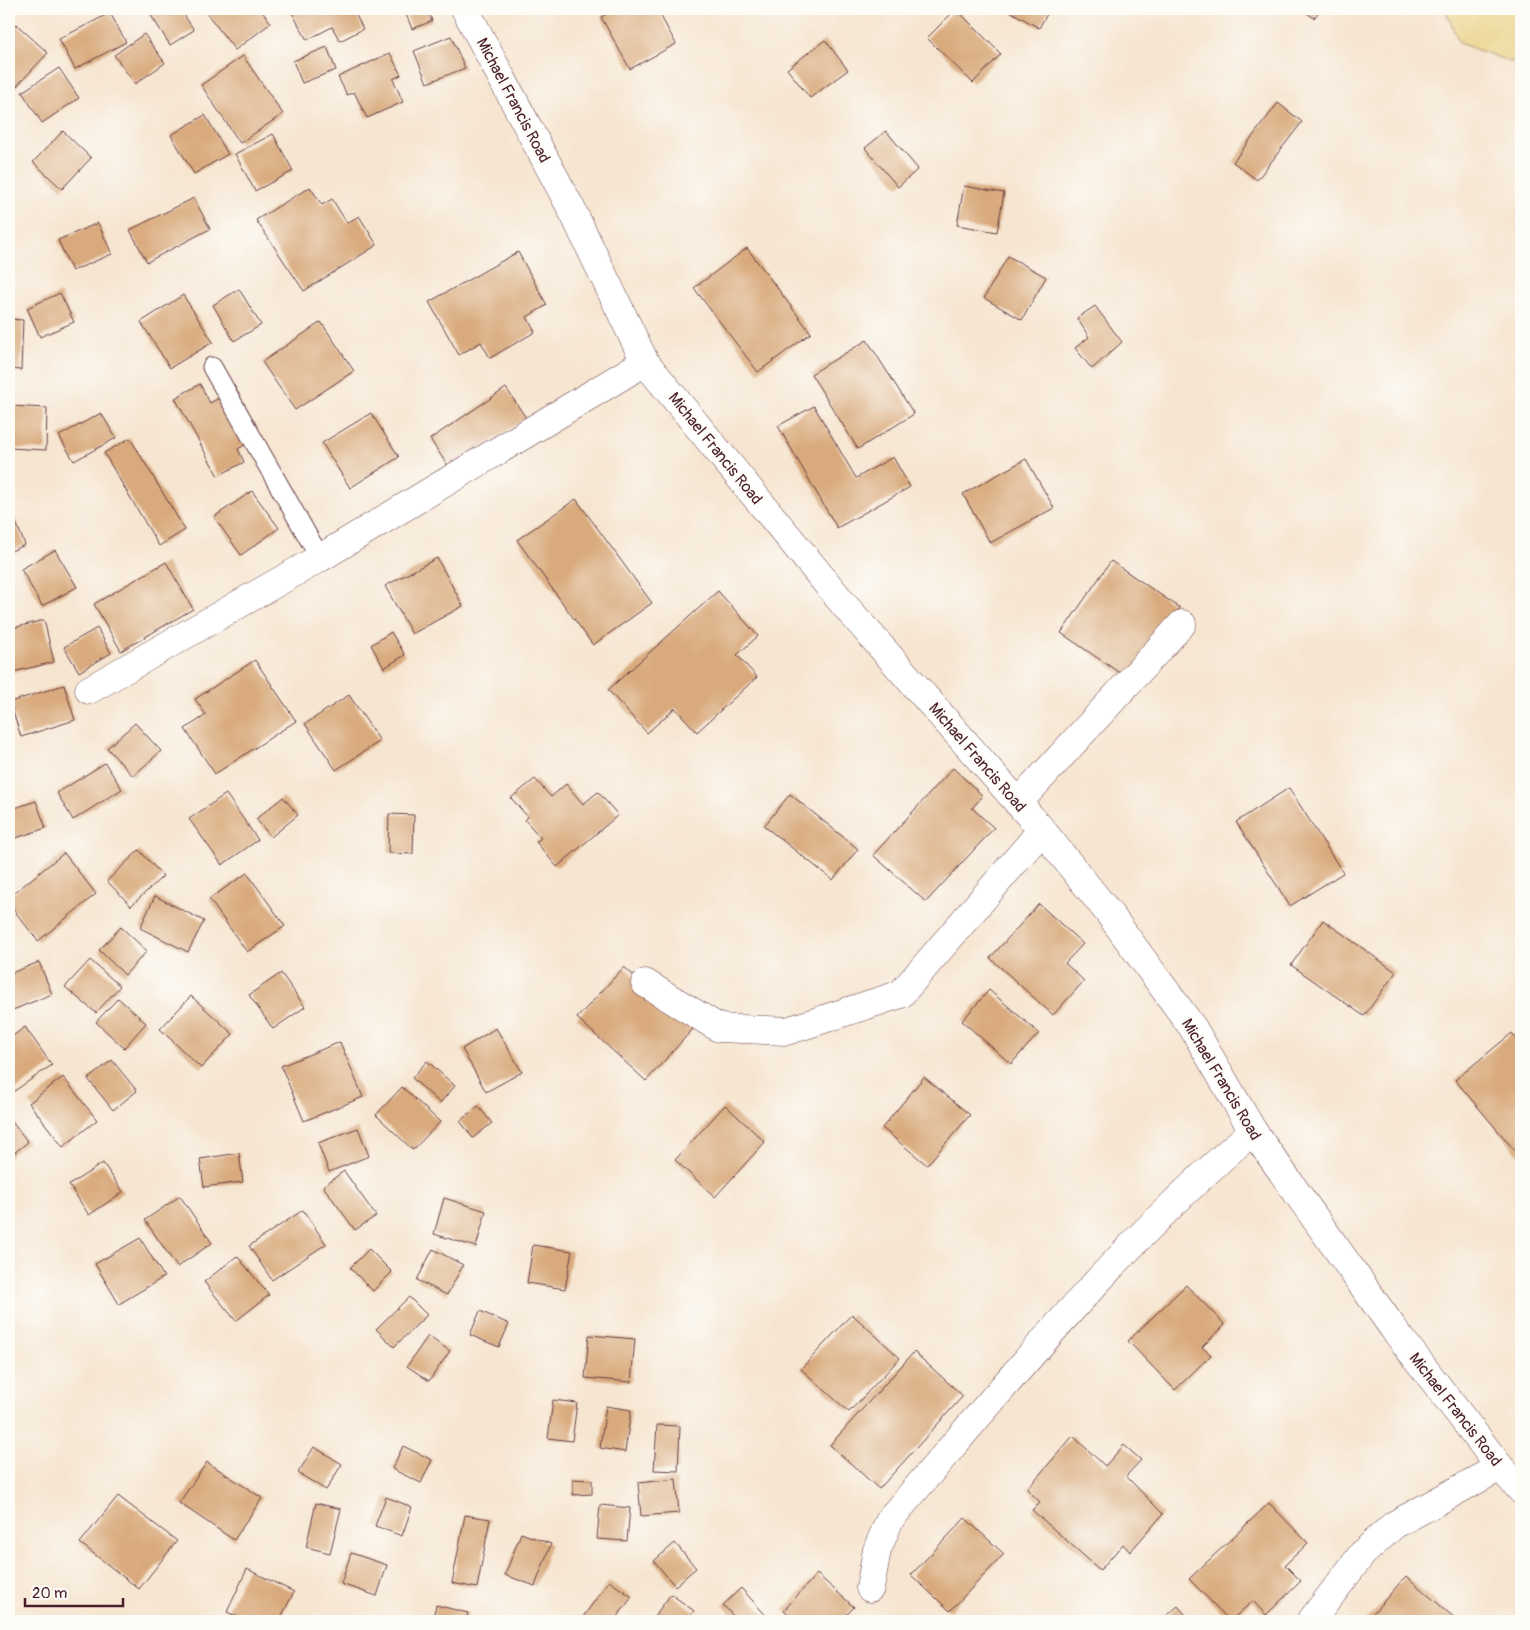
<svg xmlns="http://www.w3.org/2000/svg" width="1530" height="1630" viewBox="0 0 1530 1630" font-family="Pangolin,sans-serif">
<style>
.sand{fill:#eeda9e;stroke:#9c7c64}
.building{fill:#d9aa7d}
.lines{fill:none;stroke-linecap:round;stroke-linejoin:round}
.service-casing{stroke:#643d44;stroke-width:21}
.minor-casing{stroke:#643d44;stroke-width:29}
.tertiary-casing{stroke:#643d44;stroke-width:29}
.service{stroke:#fff;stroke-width:19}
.minor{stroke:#fff;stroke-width:28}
.tertiary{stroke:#fff;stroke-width:28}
.labels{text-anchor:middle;stroke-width:5;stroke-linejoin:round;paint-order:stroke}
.street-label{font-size:16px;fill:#4a1f2b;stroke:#fdfcf7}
</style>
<rect width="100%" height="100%" fill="#fdfcf7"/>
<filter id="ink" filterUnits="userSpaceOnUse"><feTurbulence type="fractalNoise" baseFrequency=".02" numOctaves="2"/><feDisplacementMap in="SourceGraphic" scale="10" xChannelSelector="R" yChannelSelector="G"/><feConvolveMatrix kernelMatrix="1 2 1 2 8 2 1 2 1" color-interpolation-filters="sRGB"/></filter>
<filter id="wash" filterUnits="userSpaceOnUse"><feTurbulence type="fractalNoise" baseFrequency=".0096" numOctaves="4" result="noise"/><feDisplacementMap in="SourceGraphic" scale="20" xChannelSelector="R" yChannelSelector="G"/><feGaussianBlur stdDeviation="1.12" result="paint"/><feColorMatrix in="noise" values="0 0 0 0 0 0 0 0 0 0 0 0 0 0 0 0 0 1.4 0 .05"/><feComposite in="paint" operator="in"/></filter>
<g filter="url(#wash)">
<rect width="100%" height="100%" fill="#f6e5d0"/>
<path class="sand" d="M1445,9H1521V59L1511,62L1459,43Z"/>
<g id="blocks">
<path class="building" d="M147,9H180L194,30L170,45Z
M208,9H260L271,23L235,50L205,11Z
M290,9H361L362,12L356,15L363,29L340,41L332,27L307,40Z
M404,9H428L432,21L412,29Z
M615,9H657L676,44L630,69L601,17Z
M956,9L1001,54L973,83L927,38Z
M1006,9H1050L1039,28Z
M1301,9H1321L1314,18Z
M110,13L126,42L75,69L59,39Z
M16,24L48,53L13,90L9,86V32Z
M144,34L165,63L135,84L114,55Z
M451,36L465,68L427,83L414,51Z
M825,40L848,70L810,98L787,69Z
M327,47L336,70L302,83L293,61Z
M390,53L401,75L393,79L403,102L367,118L354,92L347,95L338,77Z
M243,56L283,114L240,143L201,85Z
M59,68L79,98L42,123L22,92Z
M1278,103L1302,122L1257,180L1233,162Z
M205,115L228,154L194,174L171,135Z
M63,131L91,158L62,189L33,162Z
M886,131L918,169L898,187L865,148Z
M273,134L293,171L255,191L235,154Z
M964,186L1004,193L997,232L957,225Z
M310,187L322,205L332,199L347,223L359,216L377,245L304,291L256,220Z
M194,198L210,229L147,262L130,230Z
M98,223L112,254L72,271L58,240Z
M747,248L811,333L758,372L694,288Z
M518,252L547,305L527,317L535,332L490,358L481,342L459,355L429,302Z
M1008,256L1046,277L1022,320L984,298Z
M239,289L261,325L234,341L213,305Z
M60,293L74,322L40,337L27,308Z
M183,295L213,342L170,368L141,322Z
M1095,306L1122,342L1092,369L1075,348L1089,337L1077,318Z
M9,319L23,320L21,370L9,369Z
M321,322L354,371L295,410L262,362Z
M867,340L914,414L858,449L811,374Z
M200,384L210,403L225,395L251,441L238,449L244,462L218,476L175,398Z
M506,388L526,418L450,469L430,439Z
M9,406L47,408L46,450L9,448Z
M814,406L856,478L893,457L910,487L837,528L778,426Z
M101,413L116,438L74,461L59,436Z
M371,413L399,457L350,488L322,443Z
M130,438L185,530L159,546L104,453Z
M1026,459L1054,508L990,543L963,494Z
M252,491L279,528L241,555L214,517Z
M576,499L652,603L593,645L517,540Z
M9,505L25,545L9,552Z
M55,550L77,587L42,606L21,569Z
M437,558L463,606L412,634L385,586Z
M1111,561L1180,608L1130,680L1061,633Z
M166,562L193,609L121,651L94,604Z
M718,591L758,636L737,655L757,677L697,732L675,708L647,733L608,690Z
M44,620L54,662L9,673V629Z
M97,628L111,653L79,672L64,647Z
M391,632L405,655L384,668L371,645Z
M255,660L296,721L215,774L185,729L206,715L195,699Z
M64,685L75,720L21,737L10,702Z
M349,695L380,741L336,770L305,724Z
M135,723L161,751L133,776L107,748Z
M105,763L122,789L73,820L57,793Z
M953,768L983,796L972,808L994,828L926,902L873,855Z
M535,779L551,797L566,784L583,804L598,792L618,815L557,867L536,842L541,838L525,820L528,817L511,798Z
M1289,788L1343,873L1290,906L1236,822Z
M226,794L258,840L222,865L189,819Z
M790,794L858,849L833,880L764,826Z
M283,797L298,815L271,837L256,819Z
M36,801L46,828L13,839L9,828V810Z
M389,814L414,815L413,854L388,853Z
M139,850L163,876L131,906L107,881Z
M64,853L96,894L38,941L9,904V897Z
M247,873L285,926L247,952L209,899Z
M155,896L204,921L188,952L140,928Z
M1039,904L1083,944L1065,963L1084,981L1053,1015L990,958Z
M1323,920L1396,972L1364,1016L1291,965Z
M121,927L147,951L125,975L99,950Z
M90,960L120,986L96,1013L65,987Z
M39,962L52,994L13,1010L9,1000V974Z
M624,967L693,1029L646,1081L577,1018Z
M281,973L305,1007L273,1029L249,995Z
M989,990L1039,1033L1011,1064L962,1021Z
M191,996L233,1034L201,1068L160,1029Z
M118,998L146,1023L124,1048L96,1022Z
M25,1027L52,1065L10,1094L9,1039Z
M496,1028L522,1072L486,1092L462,1049Z
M1512,1033L1521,1044V1158L1455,1080Z
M340,1042L363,1097L304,1121L281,1066Z
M112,1060L137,1091L113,1110L88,1079Z
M427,1061L455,1086L440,1103L412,1078Z
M63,1077L97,1120L63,1147L29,1103Z
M924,1077L970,1115L927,1165L882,1128Z
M402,1087L440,1122L413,1150L376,1115Z
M725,1105L765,1142L715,1197L675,1160Z
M478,1106L492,1123L473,1138L460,1121Z
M9,1118L28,1142L9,1157Z
M358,1128L369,1156L329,1172L318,1143Z
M239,1153L243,1182L204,1187L200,1159Z
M103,1163L123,1192L89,1215L69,1185Z
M344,1171L376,1216L355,1230L323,1186Z
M180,1196L212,1243L177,1267L145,1220Z
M444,1198L486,1211L476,1247L434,1234Z
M303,1210L326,1244L272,1280L249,1246Z
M140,1238L164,1277L119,1304L95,1264Z
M533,1245L572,1251L565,1289L527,1283Z
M369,1249L392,1272L373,1291L350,1268Z
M433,1249L463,1265L447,1295L417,1280Z
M237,1256L269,1295L236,1321L204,1282Z
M1186,1285L1225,1325L1202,1347L1211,1355L1175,1390L1128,1341Z
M409,1297L427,1315L394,1347L376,1329Z
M480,1311L509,1324L499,1347L470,1335Z
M852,1314L900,1358L849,1412L801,1369Z
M589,1335L635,1339L631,1382L585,1378Z
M428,1336L450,1351L429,1381L407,1366Z
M914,1352L963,1396L879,1489L830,1445Z
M553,1400L577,1403L572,1441L548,1438Z
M606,1406L631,1410L625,1452L600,1448Z
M657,1425L680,1426L678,1471L654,1470Z
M1073,1436L1105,1466L1124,1445L1141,1460L1126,1476L1163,1514L1130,1552L1123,1544L1100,1570L1032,1510L1040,1502L1027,1489Z
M403,1446L432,1460L421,1483L392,1469Z
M314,1447L342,1464L326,1490L298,1473Z
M207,1462L262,1498L234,1540L179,1503Z
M573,1479L592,1480V1494L573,1495Z
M676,1479L679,1513L641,1516L638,1483Z
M118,1496L177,1541L139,1589L80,1543Z
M386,1497L412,1507L402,1536L375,1526Z
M316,1503L341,1509L330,1553L306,1547Z
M1269,1503L1308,1543L1285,1565L1301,1581L1266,1615L1253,1601L1230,1621L1189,1579Z
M600,1505L630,1508L627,1541L597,1539Z
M465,1515L490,1519L477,1588L452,1583Z
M965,1518L1004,1554L950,1611L911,1575Z
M521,1533L551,1544L535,1586L505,1575Z
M675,1543L696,1568L675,1586L654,1561Z
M351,1553L387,1565L377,1596L341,1584Z
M247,1569L294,1592L279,1621H247L227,1612Z
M817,1574L854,1607L841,1621H796L784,1610Z
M1406,1576L1457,1620L1456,1621H1366Z
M609,1581L632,1597L614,1621H589L583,1617Z
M741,1588L771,1621H738L723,1605Z
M671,1594L694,1611L686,1621H651Z
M436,1605L468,1613L466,1621H432Z
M1178,1606L1191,1621H1161Z"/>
</g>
</g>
<g filter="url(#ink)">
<use href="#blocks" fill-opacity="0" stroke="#643d44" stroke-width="1"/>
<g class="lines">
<defs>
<path id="service" d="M212,367L320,558"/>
<path id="minor" d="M89,690L320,558L645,362
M1018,803L1182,624
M645,983L719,1028L787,1031L901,994L1042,830
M870,1588L877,1550L890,1519C1005,1386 1118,1245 1253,1131
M1311,1621L1363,1553L1394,1525L1500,1467"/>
<path id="tertiary" d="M465,9L571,208L645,362L846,607L1042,830L1108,912L1193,1028L1253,1131L1393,1328L1500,1467L1521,1490"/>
</defs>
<use href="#service" class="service-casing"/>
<use href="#minor" class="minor-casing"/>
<use href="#tertiary" class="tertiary-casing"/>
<use href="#service" class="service"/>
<use href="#minor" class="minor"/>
<use href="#tertiary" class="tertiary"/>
</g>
</g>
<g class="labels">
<g class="street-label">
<text transform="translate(514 100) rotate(62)" y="6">Michael Francis Road</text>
<text transform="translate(716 448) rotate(51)" y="6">Michael Francis Road</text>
<text transform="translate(978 757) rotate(49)" y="6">Michael Francis Road</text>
<text transform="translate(1222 1079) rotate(59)" y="6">Michael Francis Road</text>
<text transform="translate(1456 1409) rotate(52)" y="6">Michael Francis Road</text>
</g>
</g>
<rect width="1530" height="1630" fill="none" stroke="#fdfcf7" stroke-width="30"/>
<path d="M25 1598v8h98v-8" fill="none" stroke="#4a1f2b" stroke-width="2.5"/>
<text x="32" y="1598" font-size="15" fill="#4a1f2b" stroke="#fdfcf7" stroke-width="4" paint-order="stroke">20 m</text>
</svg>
